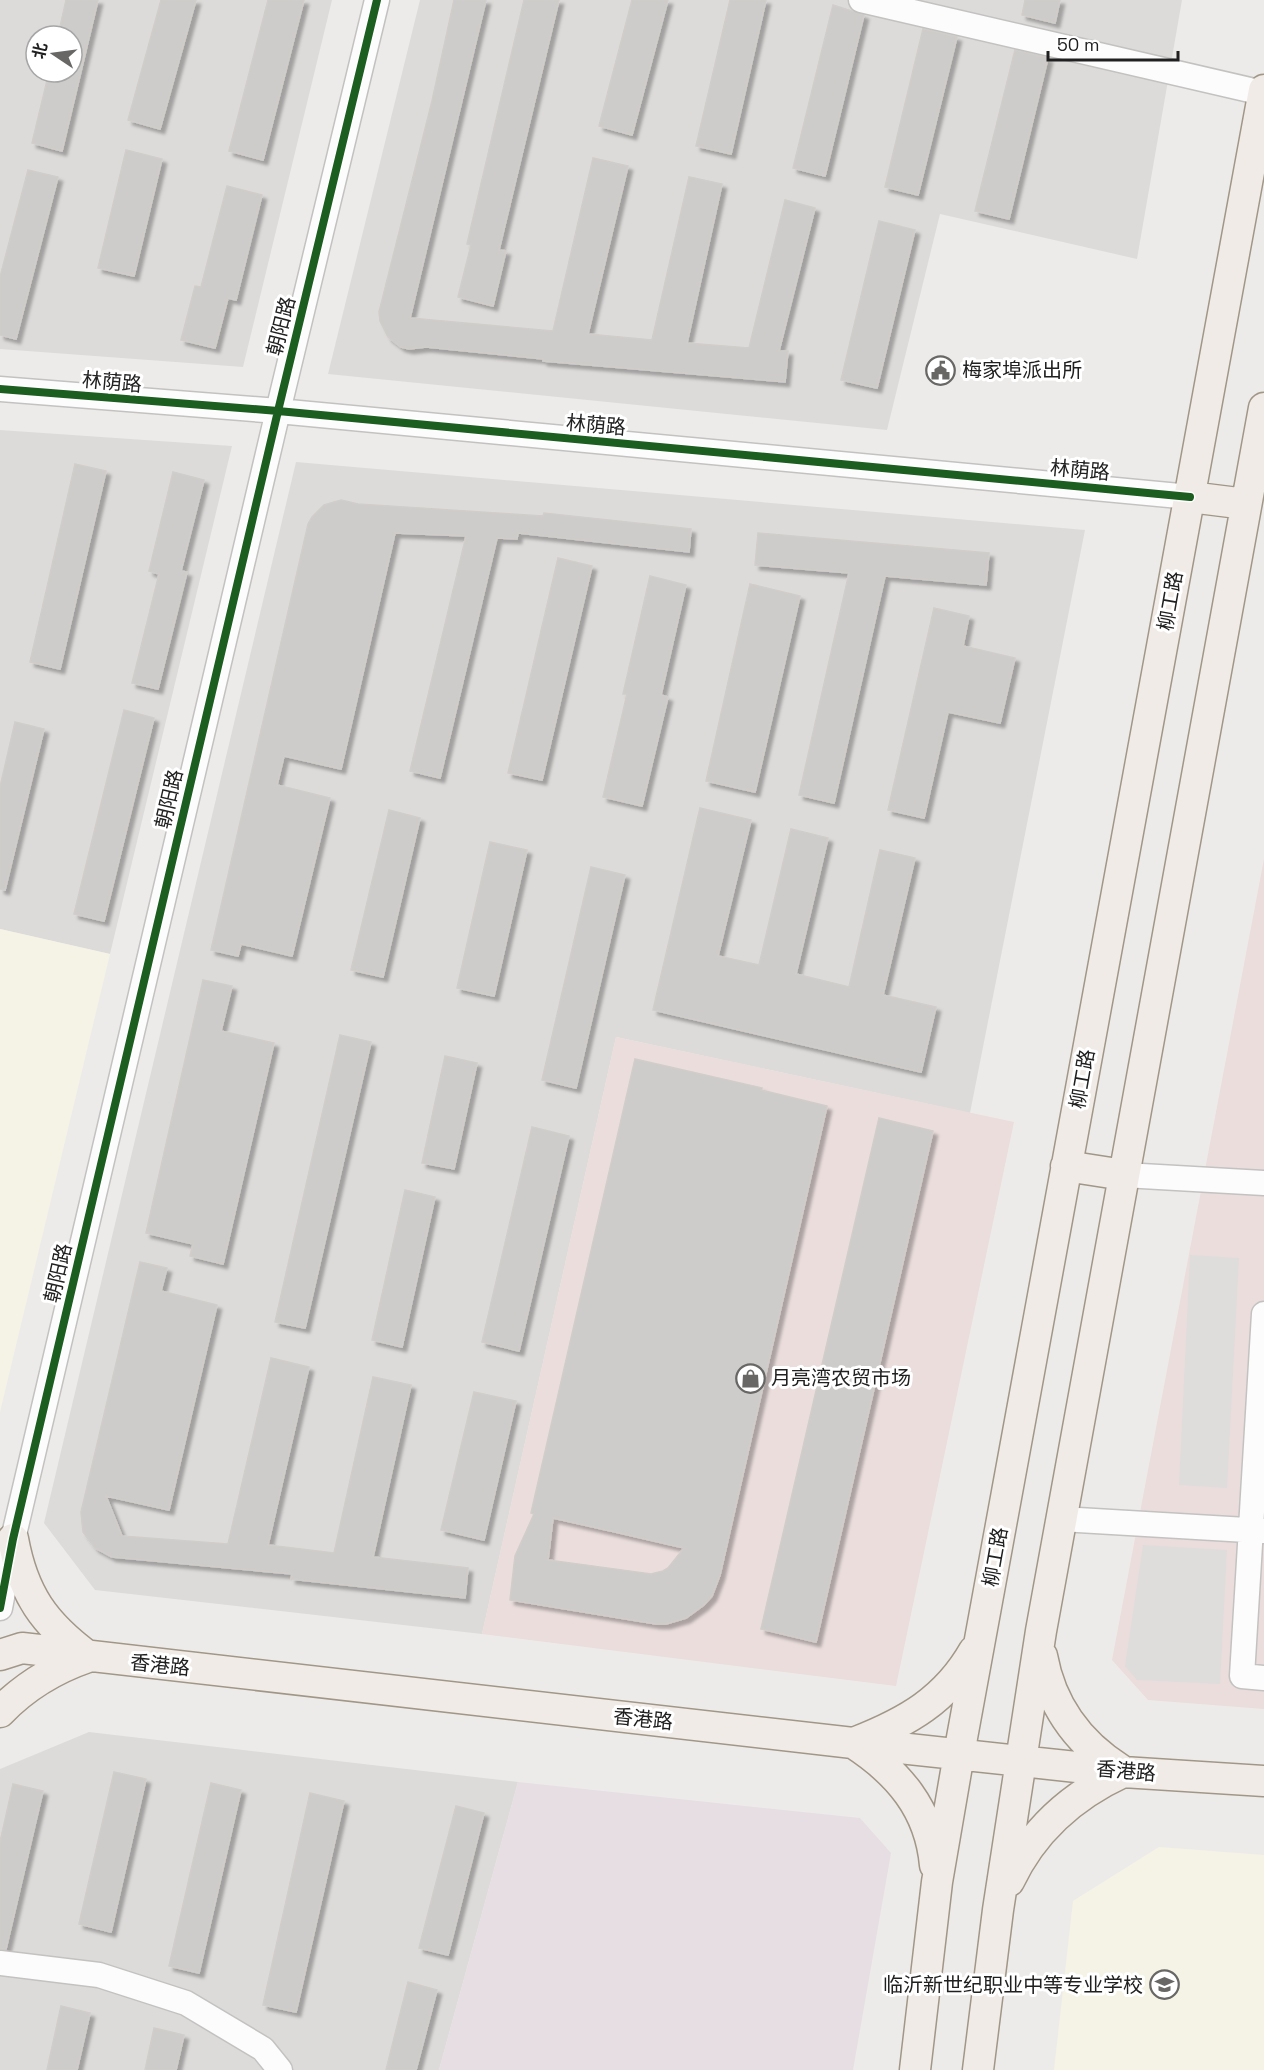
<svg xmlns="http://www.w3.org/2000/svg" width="1264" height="2070" viewBox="0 0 1264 2070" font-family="'Space Grotesk','Noto Sans SC',sans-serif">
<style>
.residential{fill:#dddbda;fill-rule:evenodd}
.commercial{fill:#eadddc}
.industrial{fill:#e6dee3}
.education{fill:#f5f3e6}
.parking{fill:#dedddc}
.building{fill:#ceccca;stroke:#d0cdca;stroke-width:1.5;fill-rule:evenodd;filter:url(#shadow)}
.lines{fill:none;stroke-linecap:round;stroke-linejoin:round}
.minor-casing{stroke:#c3c2c1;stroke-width:27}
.major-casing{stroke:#a19788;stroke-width:33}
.minor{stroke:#fcfcfc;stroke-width:24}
.major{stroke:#f0ebe6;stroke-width:30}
.cycleway-casing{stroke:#fff;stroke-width:11}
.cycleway{stroke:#1b5e20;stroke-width:8}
.labels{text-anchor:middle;stroke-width:6;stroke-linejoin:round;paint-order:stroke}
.street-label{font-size:20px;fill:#202020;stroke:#fff}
.poi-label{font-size:20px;fill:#202020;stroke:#fff;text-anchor:start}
</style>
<defs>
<filter id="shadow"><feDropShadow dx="4.5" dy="4.5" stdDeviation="1.5" flood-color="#0004"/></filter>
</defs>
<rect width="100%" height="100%" fill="#edebe9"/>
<path class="residential" d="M0,0H332L243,367L0,349ZM36,36H72V72H36Z
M420,0H1182L1137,259L940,214L887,430L328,374Z
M0,430L232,446L110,954L0,929Z
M296,462L1085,530L970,1113L616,1037L482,1634L95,1590L44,1523Z
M89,1732L518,1782L439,2070H0V1769Z"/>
<path class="commercial" d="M1264,859V1709L1148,1700L1112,1660Z
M616,1037L1014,1122L896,1686L482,1634Z"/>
<path class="industrial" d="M518,1782L860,1818L891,1853L853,2070H439Z"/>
<path class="education" d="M0,929L110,954L0,1412Z
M1159,1847L1264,1855V2070H1054L1073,1901Z"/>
<path class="parking" d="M1190,1255L1239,1258L1227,1488L1179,1485Z
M1143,1545L1227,1550L1220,1684L1137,1680L1125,1666Z"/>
<path class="building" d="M66,0H98L62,151L32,143L49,72H72V36H58Z
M161,0H196L160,129L128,120Z
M268,0H304L263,160L229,151Z
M454,0H486L410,318L553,331L593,158L628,166L588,334L652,340L689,177L722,184L687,343L749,348L785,200L815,208L779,351H788L785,382L543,361V359L426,347L409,349L401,347L388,337L380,321L379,312L432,101Z
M524,0H559L499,250L506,251L493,306L458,297L471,245L467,244Z
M632,0H668L632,135L599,126Z
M730,0H766L731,154L696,146Z
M1025,0H1060L1055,23L1022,15Z
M833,5L864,15L825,176L793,168Z
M923,29L957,37L918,195L885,187Z
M1015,50L1048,58L1009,219L975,211Z
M126,150L162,159L134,276L98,268Z
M28,170L58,177L16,339L0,335V277Z
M227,186L262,195L236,300L228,298L215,348L181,340L195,286L201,287Z
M879,221L915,230L877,388L841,380Z
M75,464L106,471L60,669L30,662Z
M173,472L204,480L181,571L187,572L158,689L132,683L159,574L149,571Z
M341,500L358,504L543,516L544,513L691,529L689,552L518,533L517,539L497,538L440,778L410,771L466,536L395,533L341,769L284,756L277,785L330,798L292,956L241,944L238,956L211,950L308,524L312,517L324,505Z
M758,533L989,553L986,585L885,576L834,803L799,795L849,573L755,565Z
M558,558L592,566L542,780L508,773Z
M650,576L686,585L661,695L668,697L642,806L603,797L627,694H623Z
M750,584L800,596L755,792L706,781Z
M934,608L969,616L963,646L1015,658L1000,723L948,712L924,818L888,810Z
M124,710L154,718L104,921L74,914Z
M15,722L44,729L5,890L0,889V787Z
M700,808L751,820L718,956L759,965L791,829L828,838L796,974L849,987L880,850L915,858L883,995L936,1007L921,1072L653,1010Z
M389,810L420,818L383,977L351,970Z
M490,842L527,850L494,996L457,988Z
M591,867L625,875L576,1088L542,1080Z
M203,980L232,986L221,1031L274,1043L223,1264L190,1256L193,1244L146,1233Z
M340,1035L371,1042L305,1328L275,1322Z
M445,1056L477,1063L454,1169L422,1163Z
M635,1059L762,1088L761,1090L827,1106L720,1575L712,1596L704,1605L686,1618L666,1624H656L510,1600L515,1556L534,1514L531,1513ZM553,1518L615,1532L684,1548L668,1568L663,1571L651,1574L548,1560Z
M879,1118L933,1131L816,1642L761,1629Z
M532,1127L569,1136L519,1351L482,1342Z
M405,1190L435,1197L402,1347L372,1340Z
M140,1262L167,1268L161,1291L217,1305L169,1510L106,1496L122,1536L228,1544L271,1358L309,1367L268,1545L334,1553L373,1377L411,1385L373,1557L468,1568L465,1598L291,1579L292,1574L112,1557L95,1548L83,1532L81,1512Z
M474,1392L516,1401L484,1540L441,1530Z
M114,1772L146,1779L111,1932L79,1924Z
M211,1783L241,1790L199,1973L169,1966Z
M13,1784L43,1791L6,1949H0V1842Z
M310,1793L344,1801L296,2012L263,2005Z
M456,1806L484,1813L448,1955L419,1948Z
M408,1982L437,1990L416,2070H386Z
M61,2006L90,2013L77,2070H47Z
M154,2028L184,2035L176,2070H145Z"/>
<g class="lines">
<defs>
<path id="minor" d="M861,0L1263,93
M0,389L278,411L1190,497
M1124,1175L1264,1183
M1264,1314L1242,1676L1264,1678
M1061,1519L1264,1531
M0,1608L13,1539L278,411L377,0
M0,1963L99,1975L186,2003L263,2049L280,2070"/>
<path id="major" d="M1190,497L1246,504
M1066,1166L1124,1175
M13,1539C23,1594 44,1624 89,1657
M0,1655L22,1648L853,1743L1123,1772L1264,1781
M1042,1656C1051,1706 1078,1743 1121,1770
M0,1712C25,1686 53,1669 88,1657
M856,1742C907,1722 946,1700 974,1651
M853,1743C898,1772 930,1809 935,1865
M1009,1881C1033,1830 1073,1795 1123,1772
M915,2070L937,1882L959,1754L1264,90
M978,2070L998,1910L1041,1631L1264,408"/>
</defs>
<use href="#minor" class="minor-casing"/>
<use href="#major" class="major-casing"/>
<use href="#minor" class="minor"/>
<use href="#major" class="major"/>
<defs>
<path id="cycleway" d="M0,389L278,411L1190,497
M0,1608L13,1539L278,411L377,0"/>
</defs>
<use href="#cycleway" class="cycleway-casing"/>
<use href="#cycleway" class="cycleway"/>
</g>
<defs>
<symbol id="civic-ring" viewBox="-11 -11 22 22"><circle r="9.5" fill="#fff" stroke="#686766" stroke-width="1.5"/><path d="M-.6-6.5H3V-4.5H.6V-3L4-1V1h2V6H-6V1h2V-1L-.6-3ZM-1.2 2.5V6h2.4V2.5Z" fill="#686766"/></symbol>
<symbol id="shop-ring" viewBox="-11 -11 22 22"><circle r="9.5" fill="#fff" stroke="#686766" stroke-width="1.5"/><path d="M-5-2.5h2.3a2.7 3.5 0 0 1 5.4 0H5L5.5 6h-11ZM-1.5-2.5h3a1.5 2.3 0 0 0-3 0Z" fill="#686766"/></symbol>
<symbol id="university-ring" viewBox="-11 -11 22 22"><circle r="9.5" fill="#fff" stroke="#686766" stroke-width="1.5"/><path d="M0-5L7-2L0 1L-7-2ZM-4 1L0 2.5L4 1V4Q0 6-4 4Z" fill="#686766"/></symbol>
</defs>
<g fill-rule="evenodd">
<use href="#civic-ring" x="924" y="354" width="33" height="33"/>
<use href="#shop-ring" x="734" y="1362" width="33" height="33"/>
<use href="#university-ring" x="1148" y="1968" width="33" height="33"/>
</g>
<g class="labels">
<g class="street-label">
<text transform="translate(281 326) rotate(-76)" y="7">朝阳路</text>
<text transform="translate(112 382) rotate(5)" y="7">林荫路</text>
<text transform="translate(596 425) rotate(5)" y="7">林荫路</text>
<text transform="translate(1080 470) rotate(5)" y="7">林荫路</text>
<text transform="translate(1170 601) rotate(-80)" y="7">柳工路</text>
<text transform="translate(169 799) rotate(-77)" y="7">朝阳路</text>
<text transform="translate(1082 1079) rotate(-80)" y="7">柳工路</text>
<text transform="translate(58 1273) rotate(-77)" y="7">朝阳路</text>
<text transform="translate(995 1557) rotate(-80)" y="7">柳工路</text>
<text transform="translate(160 1665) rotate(6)" y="7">香港路</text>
<text transform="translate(643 1719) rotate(6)" y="7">香港路</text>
<text transform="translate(1126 1771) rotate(5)" y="7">香港路</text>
</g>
<g class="poi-label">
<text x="962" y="377">梅家埠派出所</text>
<text x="771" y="1385">月亮湾农贸市场</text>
<text x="1143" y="1992" text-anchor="end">临沂新世纪职业中等专业学校</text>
</g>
</g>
<g transform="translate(54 54) rotate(283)"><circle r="28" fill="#ffffff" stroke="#a6a6a6" stroke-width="1.5"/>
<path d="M0-4.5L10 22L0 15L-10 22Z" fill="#686766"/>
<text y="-9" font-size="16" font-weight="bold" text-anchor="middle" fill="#202020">北</text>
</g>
<path d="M1048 51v9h130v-9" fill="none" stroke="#202020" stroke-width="3"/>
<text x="1057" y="51" font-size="18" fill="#202020" stroke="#ffffff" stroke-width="4.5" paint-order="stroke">50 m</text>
</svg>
